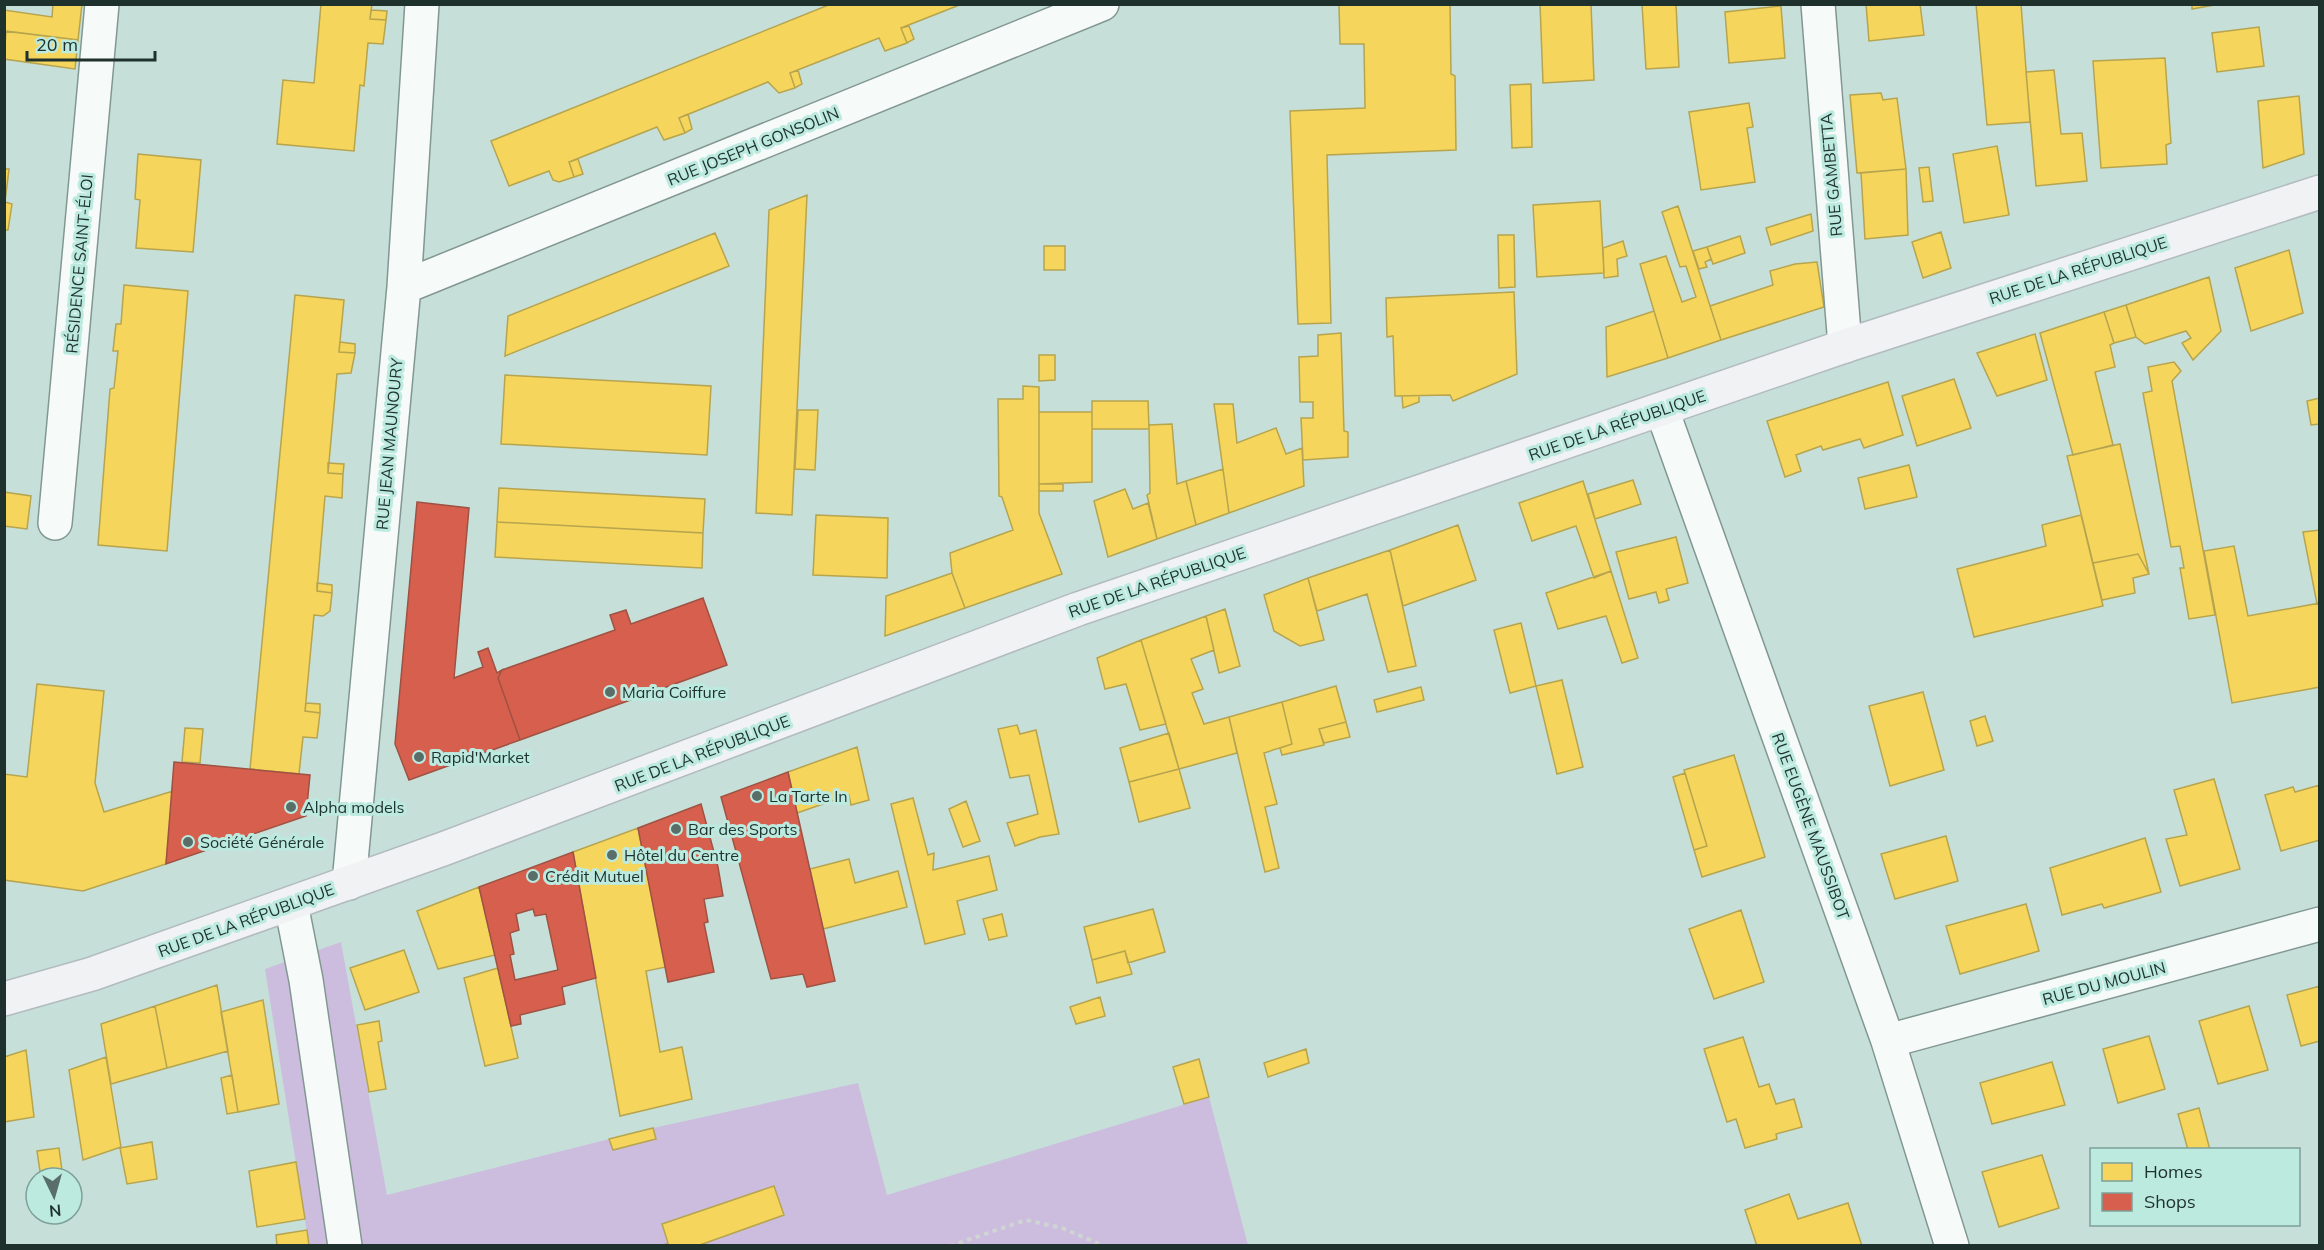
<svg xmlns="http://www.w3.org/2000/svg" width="2324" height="1250" viewBox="0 0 2324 1250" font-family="Mulish,sans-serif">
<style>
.park{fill:#ccbdde}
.homes{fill:#f6d55c;stroke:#b6a44e;stroke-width:1.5}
.shops{fill:#d6604d;stroke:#9f5243;stroke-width:1.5;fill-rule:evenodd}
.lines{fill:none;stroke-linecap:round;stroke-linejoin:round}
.minor-casing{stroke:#839792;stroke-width:36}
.major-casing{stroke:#b2bbbe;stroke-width:36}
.path{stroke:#ced5d3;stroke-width:4;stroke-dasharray:4.5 4.5;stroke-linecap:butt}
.minor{stroke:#f6faf9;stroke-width:33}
.major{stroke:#f0f2f4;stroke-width:33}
.poi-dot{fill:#596e69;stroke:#bceadf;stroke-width:2}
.labels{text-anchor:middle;stroke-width:6;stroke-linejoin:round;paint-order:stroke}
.street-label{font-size:16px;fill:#1f312d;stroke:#bceadf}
.poi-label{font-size:16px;fill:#1f312d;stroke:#bceadf;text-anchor:start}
</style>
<rect width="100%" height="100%" fill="#c6e0d9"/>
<path class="park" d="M341,942L387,1195L653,1128L858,1083L887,1195L1209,1097L1248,1245H309L265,969Z"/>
<path class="homes" d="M53,4H82L78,40L4,31V10L52,17Z
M321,4H372L370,19L386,20L383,44L368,43L364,86L360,85L354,151L277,144L283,80L314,83Z
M831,4H962L901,28L907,43L885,51L879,38L790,73L795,88L779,93L768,82L679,118L685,133L664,140L657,127L569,162L574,177L559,182L553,180L549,171L509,186L491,141Z
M1339,4H1450L1451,74L1455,76L1456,150L1327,155L1331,323L1298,324L1290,111L1365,108L1364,44H1340Z
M1540,4H1591L1594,80L1543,83Z
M1642,4H1676L1679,67L1646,69Z
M1866,4H1920L1924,35L1869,41Z
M1976,4H2021L2030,122L1987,125Z
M2192,4H2220L2192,9Z
M1781,6L1785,58L1729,63L1725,12Z
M371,10L387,11L386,20L370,19Z
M909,26L914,39L907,43L901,28Z
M2259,27L2264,66L2217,72L2212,33Z
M6,31L78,40L75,69L4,59Z
M2165,58L2171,143L2166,145L2167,164L2101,168L2093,61Z
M798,70L802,84L795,88L790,73Z
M2054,70L2061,134L2082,133L2087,181L2036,186L2026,72Z
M1531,84L1532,147L1512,148L1510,85Z
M1881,93L1883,100L1897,98L1906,169L1857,173L1850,95Z
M2299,96L2304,154L2263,168L2258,101Z
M1749,103L1753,127L1747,128L1755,182L1701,190L1689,112Z
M688,114L692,129L685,133L679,118Z
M1997,146L2009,215L1964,223L1953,154Z
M138,154L201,160L193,252L136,248L140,200L135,199Z
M578,159L583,174L574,177L569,162Z
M1929,167L1933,201L1923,202L1919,168Z
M4,169H9L5,202L12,204L8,230H4Z
M1906,169L1908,235L1865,239L1861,173Z
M807,195L792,515L756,513L769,210Z
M1600,201L1604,273L1537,277L1533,205Z
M1678,206L1721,340L1668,358L1640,264L1666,256L1682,302L1696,297L1686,266L1680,267L1662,212Z
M1811,214L1813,231L1771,245L1766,228Z
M1941,232L1951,268L1923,278L1912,242Z
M715,233L729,266L505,356L508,316Z
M1498,235H1514L1515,287L1499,288Z
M1740,236L1745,253L1713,264L1707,247Z
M1623,241L1627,256L1617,259L1618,276L1604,278L1603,248Z
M1044,246H1065V270H1044Z
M1707,247L1711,259L1705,262L1707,267L1699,269L1693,251Z
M2289,250L2303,313L2251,331L2235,268Z
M1817,262L1824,307L1721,340L1710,306L1773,285L1770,271L1795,264Z
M2209,277L2221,331L2193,360L2182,343L2191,338L2186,331L2145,344L2136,337L2126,305Z
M124,285L188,291L167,551L98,545L110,389L114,388L118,351H113L116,324H121Z
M1514,292L1517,374L1453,401L1450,395L1395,396L1393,336L1387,337L1386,298Z
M295,295L344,300L339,352L355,353L351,373L337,374L328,473L343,474L342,498L325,496L317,591L332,593L330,611L323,616L314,615L305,711L320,713L317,738L303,737L299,774L250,769Z
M2126,305L2136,337L2114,343L2104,312Z
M1654,311L1668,358L1607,377L1606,327Z
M2104,312L2114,343L2110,345L2115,367L2095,372L2113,445L2073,455L2040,333Z
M1341,333L1344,431L1348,432V457L1303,460L1301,418H1313V402H1300L1299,357L1318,356V335Z
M2035,334L2047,380L1997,396L1977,353Z
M340,342L355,344V353L339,352Z
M1039,355H1055V380L1039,381Z
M2174,362L2181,371L2172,381L2215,615L2189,619L2180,568H2184L2180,546L2171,547L2143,393L2152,391L2148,367Z
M505,375L711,386L707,455L501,444Z
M1954,379L1971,428L1917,446L1902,396Z
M1888,382L1903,435L1864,448L1860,439L1823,450L1821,446L1796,455L1801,471L1785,477L1767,421Z
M1023,386L1039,387V513L1062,574L965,608L952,573L950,553L1013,530L1002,497L999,496L998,399H1023Z
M1402,396H1419V402L1403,408Z
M2320,398V424L2311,425L2307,401Z
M1092,401H1148L1149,429H1092Z
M1214,404H1233L1237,443L1276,428L1286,454L1302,448L1304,486L1229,513Z
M798,410H818L815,470L795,469Z
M1039,412H1092V482L1039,484Z
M1172,424L1177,484L1186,481L1196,525L1157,539L1147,495L1150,493L1149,425Z
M2120,444L2149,574L2138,554L2093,563L2067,456Z
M328,463L344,464L343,474L328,473Z
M1909,465L1917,497L1865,509L1858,478Z
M1223,469L1229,513L1196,525L1186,481Z
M1633,480L1641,504L1595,519L1588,494Z
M1583,481L1611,571L1594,578L1576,526L1532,541L1519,503Z
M1039,484H1063V491H1039Z
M499,488L705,499L703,533L497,522Z
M1125,489L1133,509L1148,503L1157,539L1108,557L1094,501Z
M4,492L31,496L27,529L4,526Z
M816,515L888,518L887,578L813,575Z
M2081,515L2103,606L1974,637L1957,569L2046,546L2042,525Z
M497,522L703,533L702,568L495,557Z
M1458,525L1476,580L1403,606L1390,550Z
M2320,530V603L2317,604L2303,532Z
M1676,537L1688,583L1666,589L1669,600L1659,603L1656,592L1629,599L1616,552Z
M2234,546L2248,616L2320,603V687L2232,703L2204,551Z
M1390,550L1416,666L1388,672L1367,594L1317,611L1308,578Z
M2138,554L2149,574L2133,578L2135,593L2102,600L2093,563Z
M1611,571L1638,658L1622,663L1606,616L1558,629L1546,593Z
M952,573L965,608L885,636L886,596Z
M1308,578L1324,640L1300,646L1274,631L1264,595Z
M317,583L332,585V593L317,591Z
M1225,609L1240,666L1219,673L1206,616Z
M1206,616L1214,650L1191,659L1203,689L1192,693L1204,724L1229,717L1237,753L1179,769L1141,640Z
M1521,623L1536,686L1510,693L1494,630Z
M1141,640L1166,724L1140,730L1126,684L1105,689L1097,658Z
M1562,680L1583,767L1557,774L1536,686Z
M37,684L104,691L95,783L104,812L173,791L166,864L83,891L4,880V774L27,777Z
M1336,686L1346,722L1319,729L1324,745L1282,755L1280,748L1292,744L1282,702Z
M1421,687L1424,700L1377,712L1374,700Z
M1923,692L1944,770L1890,786L1869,706Z
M1282,702L1292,744L1264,753L1277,804L1265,807L1279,868L1265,872L1229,717Z
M306,703L320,704V713L305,711Z
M1985,716L1993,741L1977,746L1970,721Z
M1346,722L1350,737L1324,743L1319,729Z
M1017,725L1020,734L1036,730L1059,834L1040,837L1015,846L1007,823L1038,814L1029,775L1010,778L998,729Z
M185,728L203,729L200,763L182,762Z
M1169,733L1179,769L1129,782L1120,748Z
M857,747L869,800L851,805L849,795L797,813L788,772Z
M1734,755L1765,857L1702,877L1694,850L1707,846L1684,770Z
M1179,769L1190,808L1139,822L1129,782Z
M1685,773L1707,846L1694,850L1673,777Z
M2214,779L2240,869L2180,886L2166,839L2187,835L2174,790Z
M2320,785V840L2281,851L2265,795L2293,787L2295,792Z
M913,798L928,855L934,853L933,870L989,856L997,890L957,901L965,934L925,944L891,804Z
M966,801L980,841L963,847L949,809Z
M638,828L666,967L646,971L660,1052L682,1047L692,1099L620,1116L573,852Z
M1946,836L1958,881L1895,899L1881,854Z
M2145,838L2161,892L2104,908L2102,904L2062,915L2050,868Z
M849,859L855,883L898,871L907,907L823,929L810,869Z
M479,887L495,955L438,969L417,911Z
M2026,904L2039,951L1960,974L1946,926Z
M1153,909L1165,952L1128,963L1125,951L1092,960L1084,927Z
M1741,910L1764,982L1714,999L1689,929Z
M1002,914L1007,936L989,940L983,919Z
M404,950L419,992L365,1010L350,968Z
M1125,951L1132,974L1097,983L1092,960Z
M498,968L518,1058L485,1066L464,978Z
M217,985L228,1051L167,1068L155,1006Z
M2320,986V1041L2301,1046L2287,995Z
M1100,997L1105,1016L1076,1024L1070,1007Z
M263,1000L279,1104L238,1112L221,1012Z
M155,1006L167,1068L111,1084L101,1024Z
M2249,1006L2268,1070L2218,1084L2199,1021Z
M379,1021L382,1041L378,1042L386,1089L369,1092L357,1025Z
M2149,1036L2165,1089L2118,1103L2103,1049Z
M1743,1037L1759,1087L1769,1084L1776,1104L1794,1099L1802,1127L1776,1134L1777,1139L1745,1148L1736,1119L1727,1122L1704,1049Z
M1306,1049L1309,1063L1268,1077L1264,1063Z
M26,1050L34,1117L4,1122V1057Z
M106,1057L121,1147L83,1160L69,1070Z
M1199,1059L1209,1097L1184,1104L1173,1067Z
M2052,1062L2065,1105L1992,1124L1980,1083Z
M232,1075L238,1112L227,1114L221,1078Z
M2199,1108L2210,1150H2188L2178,1114Z
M653,1128L656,1139L613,1150L609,1139Z
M152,1142L157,1179L127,1184L120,1148Z
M59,1148L63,1178H41L37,1151Z
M2042,1155L2059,1208L1999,1227L1982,1172Z
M296,1162L305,1219L257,1227L249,1171Z
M774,1186L784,1215L697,1246H662L668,1243L662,1224Z
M1789,1194L1798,1219L1848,1203L1862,1246H1757L1745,1210Z
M307,1230L309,1246H277L276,1235Z"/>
<path class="shops" d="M417,502L469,508L454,678L483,667L478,652L488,648L497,673L502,670L498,678L520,740L409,780L395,744Z
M703,598L727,665L520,740L498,678L502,670L615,630L610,615L626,610L631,624Z
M174,762L310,775L306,816L166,864Z
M788,772L835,981L807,987L803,974L771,979L721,797Z
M701,804L718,867L723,896L704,899L708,922L704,923L714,972L668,982L638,828Z
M573,852L596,978L562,987L565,1004L520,1015L521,1024L511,1026L479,887ZM533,909L535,916L546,914L558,970L515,980L510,955L514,954L510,933L519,930L516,914Z"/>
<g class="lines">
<defs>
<path id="minor" d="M1818,4L1845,346
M404,287L1102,4
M1662,410L1888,1041L1952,1246
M55,523L102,4
M349,883L404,287L422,4
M291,904L306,980L345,1246
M1888,1041L2320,924"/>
<path id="major" d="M4,999L92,974L443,849L1078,609L1845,346L2320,192"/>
</defs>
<use href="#minor" class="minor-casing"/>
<use href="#major" class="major-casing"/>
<path class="path" d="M950,1246L1026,1220L1062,1228L1104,1246"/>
<use href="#minor" class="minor"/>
<use href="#major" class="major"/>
</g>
<g class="poi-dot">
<circle cx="610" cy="692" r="6"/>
<circle cx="419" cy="757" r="6"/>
<circle cx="757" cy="796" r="6"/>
<circle cx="291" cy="807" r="6"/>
<circle cx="676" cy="829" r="6"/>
<circle cx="188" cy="842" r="6"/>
<circle cx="612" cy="855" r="6"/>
<circle cx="533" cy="876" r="6"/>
</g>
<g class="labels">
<g class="street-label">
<text transform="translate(753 146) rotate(-22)" y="6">RUE JOSEPH GONSOLIN</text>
<text transform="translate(1831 175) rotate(-95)" y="6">RUE GAMBETTA</text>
<text transform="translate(79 264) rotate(-85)" y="6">RÉSIDENCE SAINT-ÉLOI</text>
<text transform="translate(2078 270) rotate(-18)" y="6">RUE DE LA RÉPUBLIQUE</text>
<text transform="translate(1617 425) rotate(-19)" y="6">RUE DE LA RÉPUBLIQUE</text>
<text transform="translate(389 444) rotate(-85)" y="6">RUE JEAN MAUNOURY</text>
<text transform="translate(1157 582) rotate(-19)" y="6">RUE DE LA RÉPUBLIQUE</text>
<text transform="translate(702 753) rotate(-21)" y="6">RUE DE LA RÉPUBLIQUE</text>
<text transform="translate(1811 826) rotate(70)" y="6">RUE EUGÈNE MAUSSIBOT</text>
<text transform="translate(246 920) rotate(-20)" y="6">RUE DE LA RÉPUBLIQUE</text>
<text transform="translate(2104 983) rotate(-15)" y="6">RUE DU MOULIN</text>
</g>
<g class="poi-label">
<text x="622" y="698">Maria Coiffure</text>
<text x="431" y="763">Rapid'Market</text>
<text x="769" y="802">La Tarte In</text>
<text x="303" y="813">Alpha models</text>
<text x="688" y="835">Bar des Sports</text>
<text x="200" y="848">Société Générale</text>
<text x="624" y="861">Hôtel du Centre</text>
<text x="545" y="882">Crédit Mutuel</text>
</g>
</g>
<rect width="2324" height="1250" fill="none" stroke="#1f312d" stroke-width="12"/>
<rect x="2090" y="1148" width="210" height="78" fill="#bceadf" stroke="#7da098" stroke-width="1.5"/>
<rect x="2102" y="1163" width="30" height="18" fill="#f6d55c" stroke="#7da098" stroke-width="1.5"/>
<text x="2144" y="1178" font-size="18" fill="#1f312d">Homes</text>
<rect x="2102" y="1193" width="30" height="18" fill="#d6604d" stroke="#7da098" stroke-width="1.5"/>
<text x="2144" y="1208" font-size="18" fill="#1f312d">Shops</text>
<g transform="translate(54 1196) rotate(175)"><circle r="28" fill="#bceadf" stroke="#7da098" stroke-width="1.5"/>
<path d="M0-4.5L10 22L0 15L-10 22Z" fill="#596e69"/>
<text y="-9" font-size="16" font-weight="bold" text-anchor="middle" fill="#1f312d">N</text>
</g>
<path d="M27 51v9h128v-9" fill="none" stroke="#1f312d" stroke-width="3"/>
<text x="36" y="51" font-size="18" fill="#1f312d" stroke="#bceadf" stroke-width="4.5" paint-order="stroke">20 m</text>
</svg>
